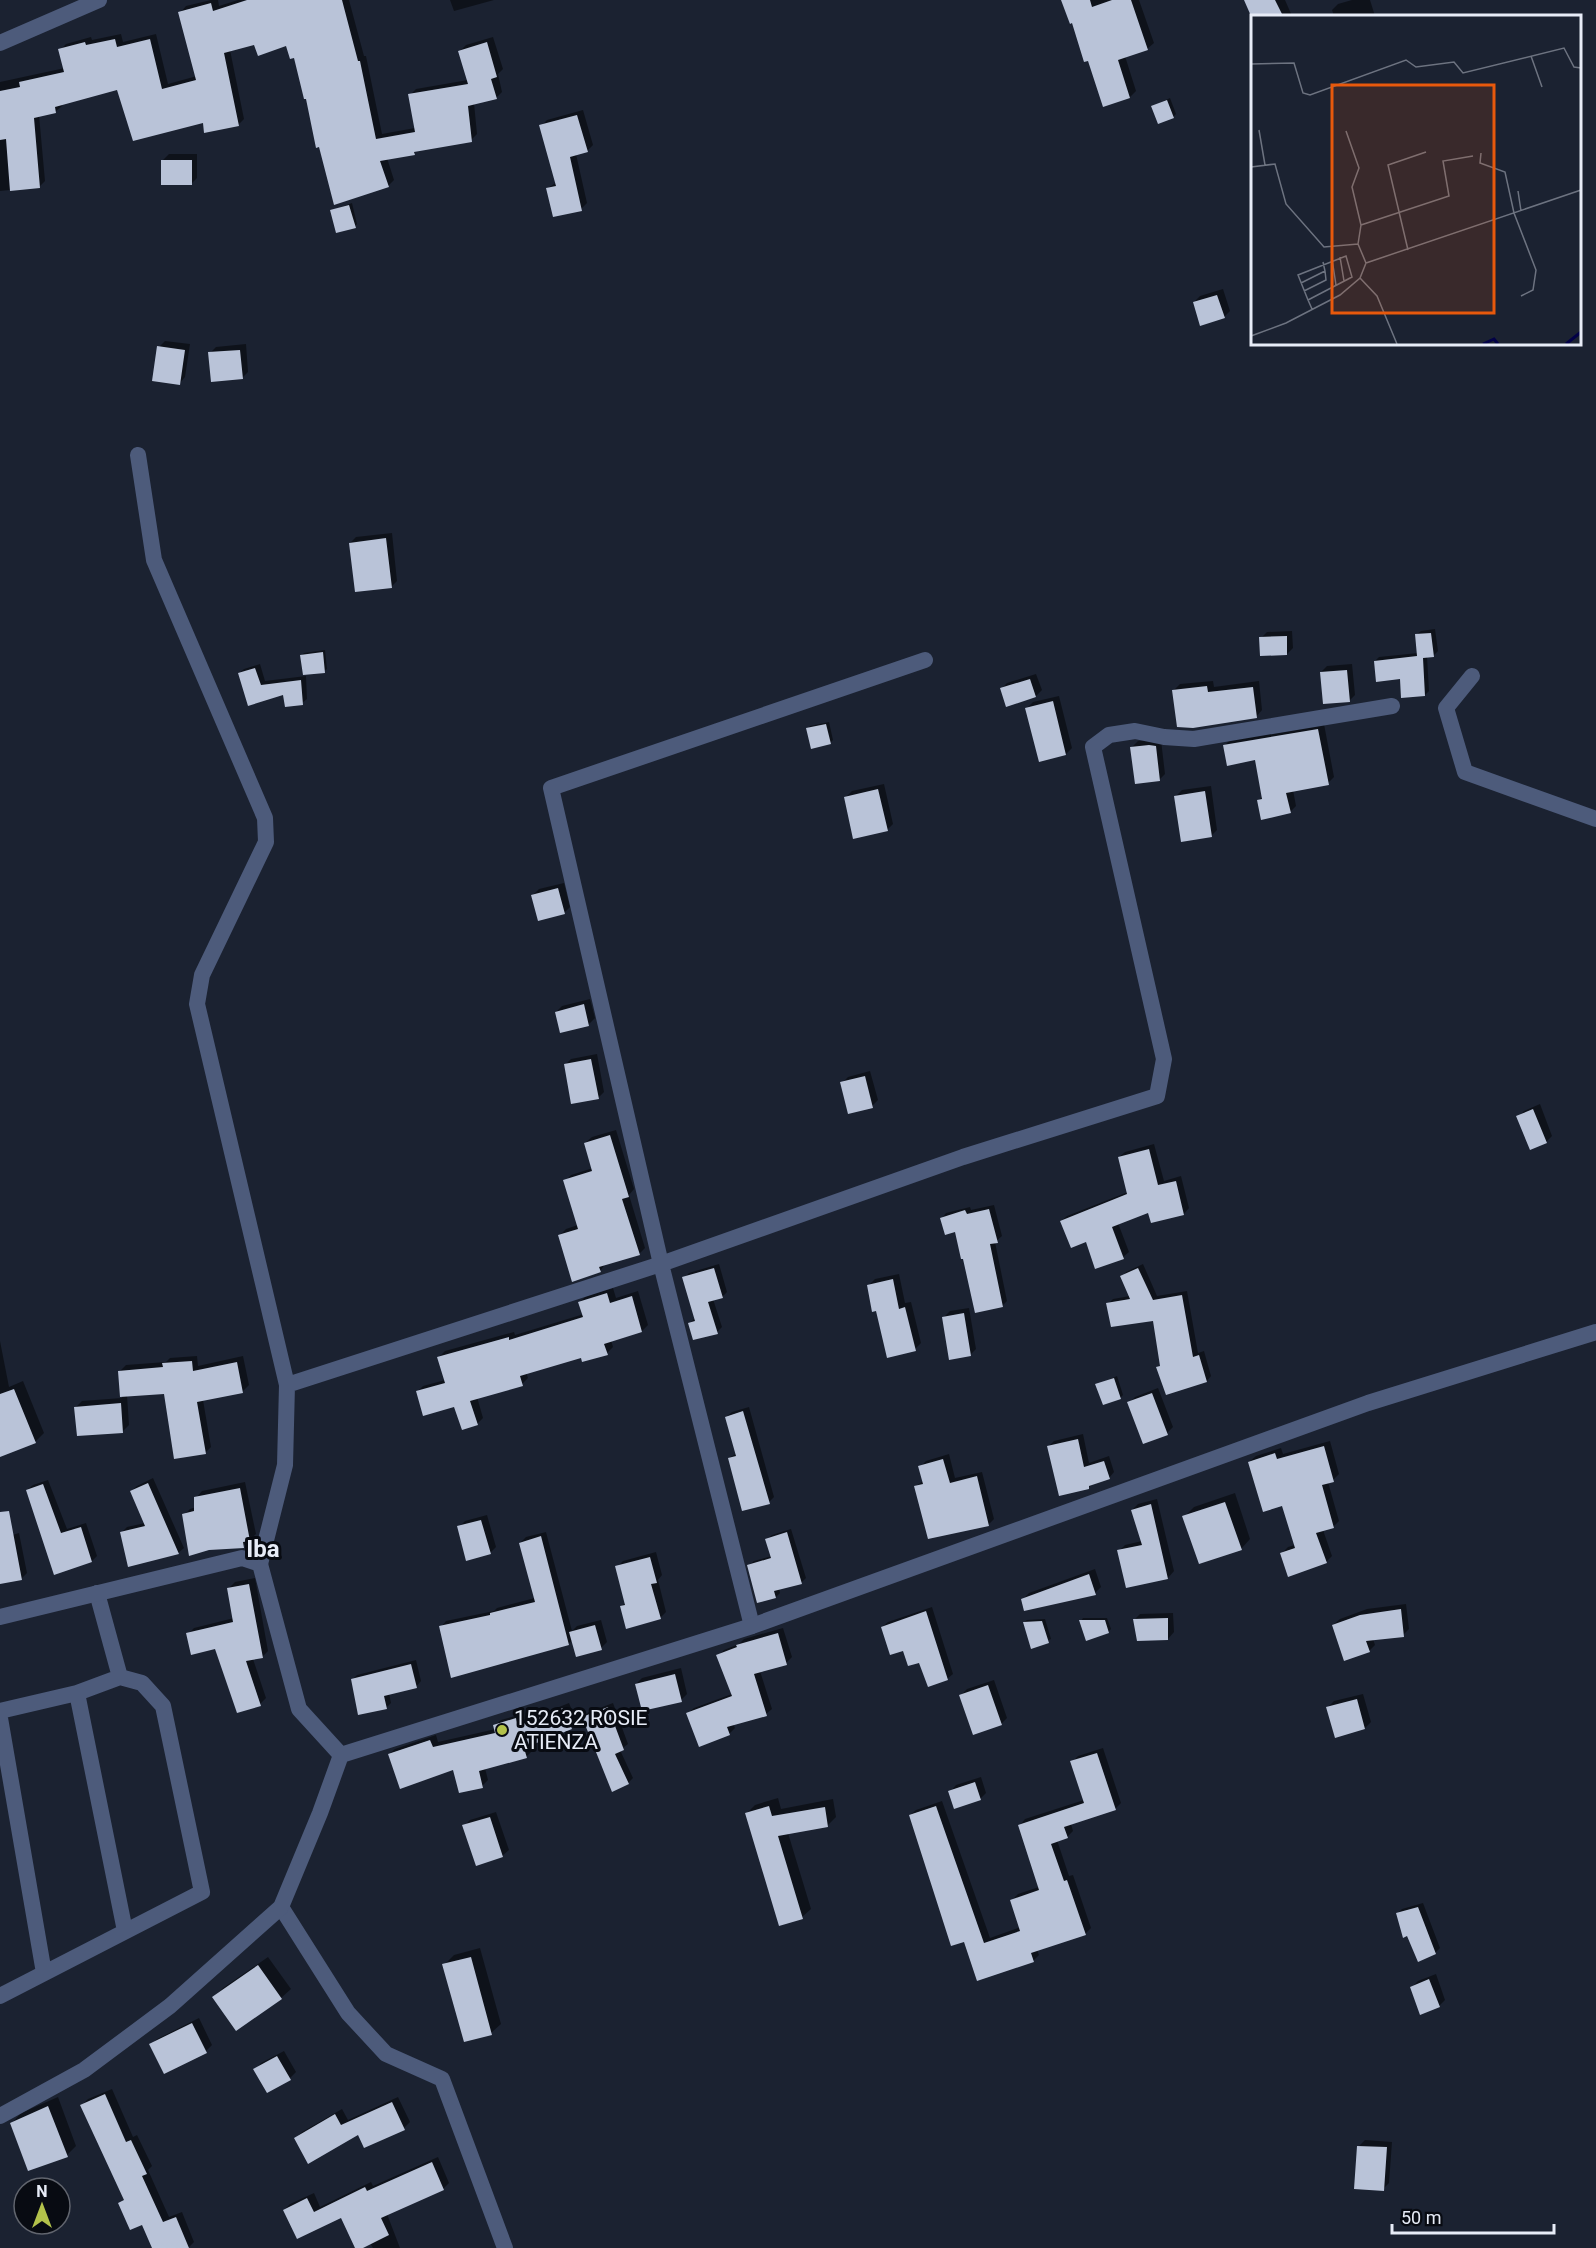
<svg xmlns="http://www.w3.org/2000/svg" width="1596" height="2248" viewBox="0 0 1596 2248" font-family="Roboto,sans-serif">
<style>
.shadow{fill:#0007}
.building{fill:#b9c3d8}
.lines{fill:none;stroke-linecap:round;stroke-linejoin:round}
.minor{stroke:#4d5b7b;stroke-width:16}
.tertiary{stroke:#4d5b7b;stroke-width:16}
.poi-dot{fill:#b3c24b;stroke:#080b12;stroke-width:2}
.labels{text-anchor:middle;stroke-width:6;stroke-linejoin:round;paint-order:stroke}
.poi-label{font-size:21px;fill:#e7ecf7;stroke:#080b12;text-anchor:start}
.quarter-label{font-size:24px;font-weight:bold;fill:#e7ecf7;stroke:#080b12}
.inset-river{fill:none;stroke:#020147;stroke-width:3}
.inset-road{fill:none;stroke:#6d7380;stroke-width:1.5}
.view{fill:#e8590c;fill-opacity:0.15;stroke:#e8590c;stroke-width:3}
.inset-edge{fill:none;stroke:#e7ecf7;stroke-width:3}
</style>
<rect width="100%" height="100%" fill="#1b2231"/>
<path class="shadow" d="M211,0H218L219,6L238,0H349L364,56H366L382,134L415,128L410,95L416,89L468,80L460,51L466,45L493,37L503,69L498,74L502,92L496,98L474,103L477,134L471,140L418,149L414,153L387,158L394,180L388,186L307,97L295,56L287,44H255L230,50L244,119L238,125L204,122L118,88L61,103L62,106L55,112L39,115L45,181L39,187L0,191V82L65,68L60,50L66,44L91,37L92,40L121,34L123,42L156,34L168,84L197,76L180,13L186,6Z
M450,0H494L454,11Z
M1063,0H1139L1154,43L1147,49L1125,56L1136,91L1130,97L1089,59Z
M1246,0H1285L1292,16H1254Z
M1352,0H1370L1375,16H1334L1332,10L1338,4Z
M1170,98L1176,114L1173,117L1153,106Z
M583,110L593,145L587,151L576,154L587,203L581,209L548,188L557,182L541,126L547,120Z
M169,154H197V178L191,184L162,161Z
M352,203L357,224L355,226L331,211Z
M1223,289L1230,311L1224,317L1194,302L1200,296Z
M165,341L190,344L185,377L179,384L159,347Z
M246,344L248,372L242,378L210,353L216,347Z
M392,533L397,581L391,587L350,543L356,537Z
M1435,629L1438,651L1433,656H1427L1429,691L1425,695L1375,661L1379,657L1418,653L1416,635L1421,631Z
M1292,631L1293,648L1287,654L1261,638L1267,632Z
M325,650L327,669L324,671L302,655L304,653Z
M260,664L265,681L306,676L307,699L302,703L284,693L249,704L239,673L244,669Z
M1352,664L1355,695L1349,701L1321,672L1327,666Z
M1036,674L1042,690L1036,696L1001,689L1007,683Z
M1213,681L1214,687L1259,681L1262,710L1256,717L1174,690L1180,684Z
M1059,696L1072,748L1066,754L1027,708L1033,702Z
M829,722L833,740L830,743L808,729L810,726Z
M1324,724L1334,777L1328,783L1293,790L1296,806L1290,812L1259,800L1263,796L1256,758L1225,745L1231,739Z
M1156,739L1161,740L1165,774L1159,780L1132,747L1138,741Z
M884,784L893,824L887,830L846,797L852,791Z
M1211,786L1217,830L1211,836L1176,796L1182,790Z
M564,883L570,907L564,913L533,895L539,889Z
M590,999L595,1018L589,1024L561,1031L556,1012L562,1006Z
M597,1054L604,1092L598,1098L565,1065L571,1059Z
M870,1071L878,1100L872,1106L842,1083L848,1077Z
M1540,1104L1552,1136L1546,1142L1518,1117L1524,1111Z
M616,1130L634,1189L629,1195L645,1248L639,1254L606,1263L600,1271L560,1235L566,1229L578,1225L565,1181L571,1175L593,1168L585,1143L592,1137Z
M1154,1144L1164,1181L1181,1176L1189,1208L1184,1214L1149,1211L1118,1223L1129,1252L1123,1257L1087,1240L1061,1221L1067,1216L1128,1192L1119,1157L1125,1152Z
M994,1205L1002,1236L995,1242L1007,1301L1002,1306L965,1257L956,1230L942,1218L946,1213L970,1207L971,1210Z
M719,1264L727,1292L722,1297L713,1299L722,1327L717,1332L690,1323L695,1318L684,1278L689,1273Z
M1143,1264L1157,1296L1187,1291L1198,1353L1204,1351L1211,1376L1207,1381L1158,1368L1162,1364L1154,1319L1108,1304L1113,1299L1130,1296L1122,1277L1126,1272Z
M899,1274L905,1303L911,1302L921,1343L915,1349L877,1309L869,1285L875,1279Z
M613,1288L616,1298L638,1291L648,1325L642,1331L611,1340L613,1347L607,1353L582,1356L526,1372L528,1378L522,1384L477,1397L483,1418L477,1424L455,1405L417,1392L423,1386L445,1380L439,1357L445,1351L514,1332L515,1335L584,1314L580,1302L586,1296Z
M969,1308L976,1349L970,1355L944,1317L950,1311Z
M0,1341L9,1387L23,1381L44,1433L36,1441L0,1456Z
M197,1356L198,1366L243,1356L249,1385L242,1392L203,1400L211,1447L205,1453L166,1392L127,1395L129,1425L123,1431L76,1407L82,1401L122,1398L120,1371L126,1365L166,1362L170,1358Z
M1117,1376L1123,1395L1120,1398L1097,1385Z
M1158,1388L1173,1427L1167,1433L1129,1403L1135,1397Z
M749,1407L774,1497L769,1502L729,1458L737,1453L726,1417L732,1412Z
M1083,1434L1089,1463L1109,1456L1114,1472L1109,1478L1093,1483L1088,1488L1049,1446L1054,1441Z
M1330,1441L1339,1474L1333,1480L1328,1482L1339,1521L1333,1527L1323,1530L1332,1556L1326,1562L1282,1553L1288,1547L1295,1545L1283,1504L1249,1462L1256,1456L1281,1448L1283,1454Z
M949,1454L955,1478L982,1472L994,1519L988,1525L915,1487L924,1480L920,1467L926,1461Z
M153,1478L184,1548L178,1553L121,1533L127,1527L145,1523L131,1491L137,1486Z
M48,1480L67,1529L86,1523L97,1556L92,1561L55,1573L27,1490L33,1485Z
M245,1482L256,1534L243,1546L184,1515L190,1509L196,1507V1498L202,1491Z
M1235,1493L1250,1539L1241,1549L1184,1517L1194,1507Z
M1157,1499L1174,1571L1168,1578L1119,1551L1125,1545L1142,1541L1132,1510L1138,1504Z
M487,1515L496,1547L490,1553L459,1527L465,1521Z
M791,1529L806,1578L802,1582L779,1588L780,1593L776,1597L749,1565L754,1561L772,1556L767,1539L772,1535Z
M0,1532L3,1538L19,1533L27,1573L21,1579L0,1574Z
M546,1532L572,1631L577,1626L601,1620L607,1642L601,1648L573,1640L568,1644L441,1627L446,1621L494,1611L497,1608L535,1598L520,1543L526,1537Z
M656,1552L662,1575L658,1580L666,1612L660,1618L621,1607L626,1602L617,1567L623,1561Z
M1095,1569L1101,1587L1095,1593L1025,1609L1023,1599L1029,1593Z
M255,1578L268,1651L262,1657L253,1659L266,1698L260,1704L216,1647L188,1634L194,1628L234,1618L229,1588L235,1582Z
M1406,1604L1409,1629L1403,1635L1373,1639L1375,1645L1369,1651L1333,1625L1340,1619L1367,1609Z
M932,1607L953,1674L947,1679L904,1649L882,1627L888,1622Z
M1173,1613L1174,1632L1168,1639L1134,1620L1140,1614Z
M1083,1618H1107L1111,1629L1108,1632L1081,1621Z
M1045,1619L1051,1639L1032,1647L1024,1622L1027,1620Z
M783,1628L792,1657L786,1663L760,1671L772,1709L766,1714L733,1724L735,1728L729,1734L688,1713L694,1708L732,1694L718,1656L724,1650L739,1644L744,1639Z
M416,1660L421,1681L416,1687L389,1693L391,1703L386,1708L352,1680L357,1675Z
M681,1668L687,1694L681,1700L636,1684L642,1678Z
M994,1680L1007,1718L1001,1724L961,1695L967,1689Z
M1363,1694L1371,1722L1365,1728L1336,1736L1328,1707L1334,1701Z
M569,1703L577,1722L571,1728L530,1744L532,1751L526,1757L485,1768L488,1780L482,1786L455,1768L389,1754L395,1749L436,1735L438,1742L496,1729L495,1725L501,1720L522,1714L524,1721Z
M613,1703L628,1744L620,1750L633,1778L628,1783L583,1717L589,1712Z
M1103,1748L1121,1803L1115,1809L1071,1824L1073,1831L1067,1837L1057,1840L1069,1876L1073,1875L1091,1928L1085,1934L1037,1950L1039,1955L1033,1961L965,1940L910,1815L916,1810L942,1801L990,1938L1021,1927L1012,1900L1018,1894L1039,1887L1020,1825L1025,1819L1084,1800L1072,1762L1078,1756Z
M981,1777L986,1793L980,1799L950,1792L956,1785Z
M778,1798L781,1809L833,1799L836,1817L828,1825L788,1833L811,1909L802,1917L746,1814L755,1805Z
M496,1812L509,1850L502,1856L464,1826L470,1820Z
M1423,1903L1440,1948L1435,1953L1397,1914L1402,1909Z
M480,1948L501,2024L491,2033L444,1965L454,1955Z
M268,1957L291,1989L281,1998L214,1997L223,1988Z
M1436,1974L1445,2000L1439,2006L1412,1987L1418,1981Z
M199,2018L212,2045L206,2051L165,2072L151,2045L157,2039Z
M284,2051L296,2072L290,2078L255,2070L261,2063Z
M112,2089L133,2137L137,2135L152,2166L148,2170L169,2217L182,2212L194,2242L188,2248H153L143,2223L120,2203L125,2199L82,2105L88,2099Z
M58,2097L76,2146L67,2155L12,2123L21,2113Z
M398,2097L410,2122L404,2128L364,2146L358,2133L296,2138L302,2132L342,2109L348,2120Z
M1365,2140L1392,2142L1389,2183L1383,2189L1359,2146Z
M438,2157L449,2183L443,2189L387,2214L400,2248H373L370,2243L357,2248L341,2216L284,2210L290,2204L314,2193L320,2207L371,2182L373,2186Z"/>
<path class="building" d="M247,0H342L358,61H360L376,139L415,132L408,94L468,84L458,51L487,42L497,77L491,79L497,99L468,106L472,142L414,152L415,155L380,161L389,187L334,205L319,147L316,148L306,99H304L294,58L290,59L286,46L258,56L254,45L224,53L239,126L204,133L203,123L133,141L117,90L55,107L56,113L34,118L40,188L10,191L6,139L0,140V91L20,87L19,82L64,72L58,49L85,42L86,45L115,39L117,47L150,39L162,89L196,80L178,12L211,3L213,11Z
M1061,0H1090L1092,7L1112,0H1131L1148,50L1118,60L1130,98L1103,107L1088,61L1084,62L1072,23L1070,24Z
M1244,0H1275L1283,16H1251Z
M1167,100L1174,118L1158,124L1151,106Z
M577,115L588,152L570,157L582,211L553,217L546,188L556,186L539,125Z
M161,160H192V185H161Z
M349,205L356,228L336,233L330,210Z
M1217,295L1225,318L1200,326L1193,302Z
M157,346L185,350L180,385L152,381Z
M240,350L243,379L211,382L208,352Z
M386,538L392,588L355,592L349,543Z
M1431,633L1434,657L1423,658L1425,696L1401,698L1400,679L1376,682L1374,661L1417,656L1415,634Z
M1287,636V655L1260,656L1259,637Z
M323,652L325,673L303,675L300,655Z
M255,668L261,685L301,680L303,705L285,707L283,695L248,706L238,673Z
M1347,670L1350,702L1323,704L1320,672Z
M1030,679L1036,697L1006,707L1000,688Z
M1207,686L1208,692L1253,687L1257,718L1193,728L1177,727L1172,690Z
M1053,701L1066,755L1039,762L1025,708Z
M826,724L831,744L811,749L806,728Z
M1318,729L1329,785L1286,793L1291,813L1261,820L1257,800L1262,799L1255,760L1227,766L1223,745Z
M1149,745L1156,746L1160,781L1135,784L1130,747Z
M878,789L888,831L853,839L844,797Z
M1205,791L1212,837L1181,842L1174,796Z
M558,888L565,914L538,921L531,895Z
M584,1004L589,1026L560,1033L555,1012Z
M591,1059L599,1099L571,1104L564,1064Z
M865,1076L873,1108L848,1114L840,1082Z
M1533,1109L1547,1143L1530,1150L1516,1116Z
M610,1135L629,1197L622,1199L640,1255L599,1267L601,1272L572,1282L558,1235L578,1229L563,1180L592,1171L584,1143Z
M1149,1149L1158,1185L1176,1181L1184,1215L1151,1223L1148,1213L1112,1227L1124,1259L1095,1269L1086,1242L1071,1248L1060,1221L1127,1194L1118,1157Z
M989,1209L998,1243L990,1244L1003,1307L975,1313L963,1259H961L955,1232L945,1235L940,1218L965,1210L967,1214Z
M714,1268L723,1298L708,1302L718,1334L693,1340L688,1323L695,1321L682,1277Z
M1138,1268L1153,1300L1182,1295L1193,1357L1199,1355L1207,1382L1166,1395L1156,1367L1160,1366L1153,1321L1111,1327L1106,1303L1130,1299L1120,1276Z
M893,1279L899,1309L905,1307L916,1351L887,1358L876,1311L872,1312L867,1285Z
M607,1293L610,1303L632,1296L642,1332L604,1344L608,1355L582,1362L581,1358L520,1376L523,1386L470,1401L478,1425L462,1430L454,1407L423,1416L416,1391L445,1383L437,1357L509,1337V1340L583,1317L578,1302Z
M964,1313L971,1356L949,1360L942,1317Z
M192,1361L193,1371L237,1362L243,1393L197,1402L206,1454L174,1459L164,1394L120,1397L118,1371L163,1367L162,1363Z
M1114,1378L1121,1399L1103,1405L1095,1384Z
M14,1389L36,1443L0,1457V1394Z
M1152,1393L1168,1435L1143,1444L1127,1402Z
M121,1403L123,1433L77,1436L74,1407Z
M743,1411L770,1504L742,1511L728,1458L736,1456L725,1417Z
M1078,1439L1084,1467L1104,1461L1110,1479L1089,1486V1489L1059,1496L1047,1446Z
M1324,1446L1334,1482L1322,1485L1334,1528L1316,1533L1327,1563L1288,1577L1280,1553L1295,1548L1282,1506L1263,1512L1248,1462L1275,1453L1277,1459Z
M943,1459L950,1483L977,1476L989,1526L928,1539L914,1486L923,1484L918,1466Z
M148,1483L179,1554L128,1567L120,1532L145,1526L130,1491Z
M43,1484L61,1533L81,1527L92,1562L54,1575L26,1490Z
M240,1488L250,1541L243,1542L244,1548L209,1550L189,1556L182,1514L194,1511V1497Z
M1225,1502L1242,1550L1199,1564L1182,1516Z
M1151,1504L1168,1579L1126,1588L1117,1550L1142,1545L1131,1510Z
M9,1511L22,1580L0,1584V1512Z
M481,1520L491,1554L466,1561L457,1526Z
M787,1532L802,1584L774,1591L776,1598L757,1603L747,1565L771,1558L765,1539Z
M541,1536L569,1645L451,1678L439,1626L490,1615V1613L535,1602L519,1543Z
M650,1557L657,1583L651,1584L661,1619L626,1629L620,1606L625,1605L615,1566Z
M1089,1574L1096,1595L1024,1611L1021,1599Z
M249,1584L263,1658L246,1661L261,1706L237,1713L215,1649L191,1655L186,1633L233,1622L227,1588Z
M1401,1609L1404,1637L1366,1641L1370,1652L1344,1661L1332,1625L1360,1615Z
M926,1611L948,1680L928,1687L919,1663L908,1666L903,1651L890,1655L881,1627Z
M1168,1618V1640L1137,1641L1133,1619Z
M1079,1620H1105L1109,1633L1086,1641Z
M1042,1621L1049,1643L1031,1649L1023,1622Z
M595,1625L602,1650L576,1657L569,1632Z
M778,1633L787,1665L754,1674L767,1716L727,1727L730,1735L699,1747L686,1713L732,1696L716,1655L737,1647L736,1645Z
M411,1664L417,1688L384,1696L387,1709L358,1715L351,1679Z
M675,1674L682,1702L642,1711L635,1684Z
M988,1685L1002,1725L973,1735L959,1695Z
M1357,1699L1365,1729L1335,1738L1326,1707Z
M608,1707L624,1750L615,1754L629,1784L612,1792L582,1717Z
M563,1708L572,1729L524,1748L527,1758L479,1771L483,1788L459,1793L453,1770L400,1789L388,1754L430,1740L433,1747L495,1733L493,1725L516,1718L518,1726Z
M1097,1753L1116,1810L1064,1827L1068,1838L1051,1844L1064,1881L1067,1880L1086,1935L1031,1953L1034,1962L977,1981L964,1942L951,1946L909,1815L936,1806L984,1943L1020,1931L1010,1900L1039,1890L1018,1825L1084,1803L1070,1761Z
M975,1782L981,1800L954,1809L948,1791Z
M769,1806L772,1816L825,1807L828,1827L778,1836L803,1919L779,1926L745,1813Z
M490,1817L503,1857L476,1866L462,1825Z
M1418,1907L1436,1954L1418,1962L1407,1936L1403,1938L1396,1913Z
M471,1957L492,2035L464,2042L442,1964Z
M258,1965L282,1999L236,2031L212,1997Z
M1429,1979L1440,2007L1420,2015L1410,1987Z
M192,2023L207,2053L164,2074L149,2044Z
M277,2056L291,2080L267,2093L253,2069Z
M105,2094L126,2142L131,2140L147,2174L142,2176L163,2222L176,2217L189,2248H152L142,2225L130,2230L118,2203L124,2200L80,2105Z
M392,2102L405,2130L364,2148L358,2135L308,2164L294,2138L335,2114L341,2125Z
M48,2106L68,2157L28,2171L10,2123Z
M1357,2146L1387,2147L1384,2191L1354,2189Z
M432,2162L444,2190L381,2218L389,2235L363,2248H355L341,2218L297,2239L283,2210L307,2198L314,2212L365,2187L367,2191Z"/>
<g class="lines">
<path class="minor" d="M0,43L99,0
M138,455L154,560L265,818L266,842L202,975L197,1004L287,1385L285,1465L260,1564
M1472,676L1446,708L1465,772L1596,819
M287,1385L661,1264L963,1157L1157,1096L1164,1059L1093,747L1109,735L1135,731L1164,737L1194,739L1392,706
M97,1593L120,1677
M752,1626L661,1264L551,788L925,660
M77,1693L125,1931
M0,1711L77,1693L120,1677L142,1683L163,1706L202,1892L0,1996
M0,1718L44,1973
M281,1907L348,2013L386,2054L442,2079L505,2248"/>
<path class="tertiary" d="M0,1617L242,1558L260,1564L299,1709L341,1755L752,1626L1368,1403L1596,1332
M0,2116L84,2070L170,2006L281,1907L320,1813L341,1755"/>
</g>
<circle class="poi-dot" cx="502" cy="1730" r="6"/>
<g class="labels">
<g class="poi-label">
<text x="514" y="1725">152632 ROSIE<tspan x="514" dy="24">ATIENZA</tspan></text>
</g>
<g class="quarter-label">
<text x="263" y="1557">Iba</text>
</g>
</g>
<g transform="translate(1251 15)">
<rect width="330" height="330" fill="#1b2231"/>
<path class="inset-river" d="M232,329L243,324L247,329M315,329L330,317"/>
<path class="inset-road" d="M280,41L291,72M0,49L43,48L52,78L59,80L155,45L165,52L203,47L212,58L313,33L323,52L330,53M8,115L14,150M95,116L108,153L101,172L110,210L107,229M230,138L229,148L254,157L263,198L285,255L282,275L270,281M0,152L24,149L35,189L73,232L107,229L115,248L330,175M267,176L270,196M110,210L198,181L192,146L222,141M157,235L137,150L175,137M89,242L93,266M81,244L85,270M109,263L126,281L146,329M50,268L74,256L72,247M53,276L75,265L74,256M57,285L101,262L95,241L47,260L57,285L61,294M0,321L35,308L89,280L109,263L115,248"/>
<path class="view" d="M81,70H243V298H81Z"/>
<rect width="330" height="330" class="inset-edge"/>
</g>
<g transform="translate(42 2206)"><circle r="28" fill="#080b12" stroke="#61656e" stroke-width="1.5"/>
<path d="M0-4.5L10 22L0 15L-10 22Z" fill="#b3c24b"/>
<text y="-9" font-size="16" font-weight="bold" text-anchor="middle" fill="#e7ecf7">N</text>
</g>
<path d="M1392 2224v9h162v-9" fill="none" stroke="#e7ecf7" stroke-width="3"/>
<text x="1401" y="2224" font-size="18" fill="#e7ecf7" stroke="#080b12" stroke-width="4.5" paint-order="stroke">50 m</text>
</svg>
